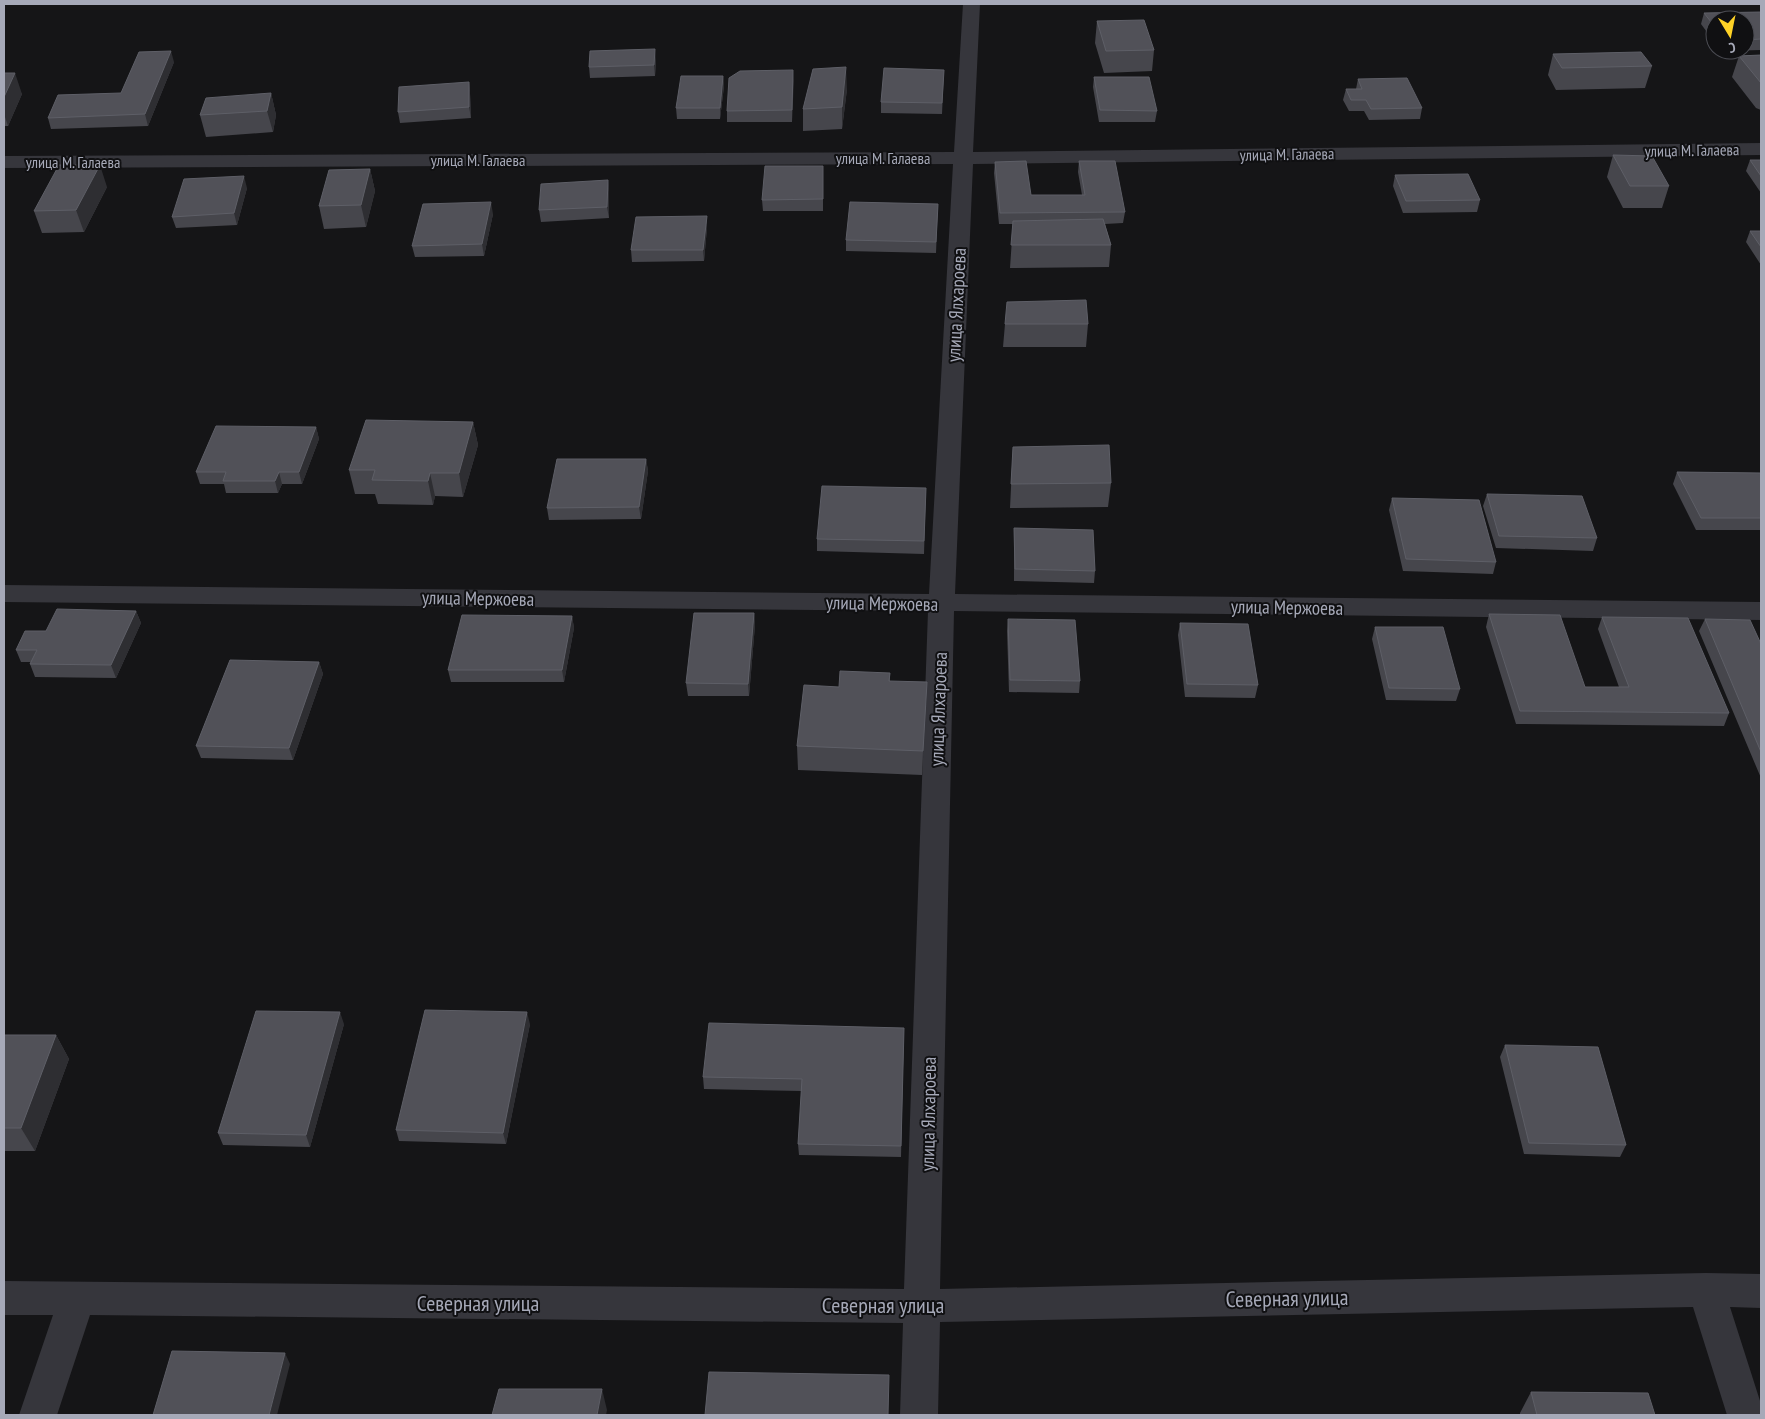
<svg xmlns="http://www.w3.org/2000/svg" width="1765" height="1419" viewBox="0 0 1765 1419" font-family="'PT Sans Narrow',sans-serif">
<style>
.lines{fill:none;stroke-linecap:round;stroke-linejoin:round}
.minor{fill:#36363c;fill-rule:evenodd}
.wall{fill:#46464c}
.shaded-wall{fill:#2e2e32}
.building{fill:#515158;stroke:#5e5f67}
.labels{text-anchor:middle;stroke-width:4;stroke-linejoin:round;paint-order:stroke}
.far-street-label{font-size:16px;fill:#a6a9b8;stroke:#101012}
.street-label{font-size:19px;fill:#a6a9b8;stroke:#101012}
.near-street-label{font-size:22px;fill:#a6a9b8;stroke:#101012}
</style>
<rect width="100%" height="100%" fill="#151517"/>
<g class="lines">
<path class="minor" d="M963,4H980L973,152L1761,143V155L973,164L955,594L1761,602V620L954,611L940,1289L1706,1273L1761,1274V1308L1730,1307L1761,1404V1415H1727L1693,1307L940,1322L938,1415H900L903,1323L90,1315L57,1415H19L53,1315H4V1281L904,1289L928,611L4,602V585L929,594L953,164L4,168V156L954,152Z"/>
</g>
<path class="wall" d="M1761,12V50L1721,51V50H1745V20H1715V43L1701,24L1704,13Z
M1097,21L1154,50L1152,71L1104,73L1095,43Z
M1553,54L1652,66L1645,88L1556,90L1548,75Z
M1761,55V110L1756,108L1732,77L1739,56Z
M656,60L655,76L590,78L589,67Z
M174,62L148,126L51,129L48,118L121,93Z
M793,70L792,122H727V111Z
M944,70L942,114L881,113V102Z
M4,73L22,94L8,126H4Z
M723,76L724,86L720,119H677L676,108Z
M1094,77L1157,111L1155,122H1099L1093,87Z
M1358,79L1422,108L1420,119L1369,120L1364,111H1349L1343,100L1346,89H1356Z
M469,82L470,93L471,118L400,123L398,112Z
M847,89L842,129L803,131V109Z
M271,93L276,115L273,132L206,137L200,115Z
M1613,155L1669,186L1662,208H1623L1607,177Z
M1750,160H1761V193L1746,171Z
M1079,161L1125,212L1123,223L1105,224L1111,245L1109,267L1010,268L1013,224H999L994,173L995,162L1031,195H1082L1078,172Z
M370,169L375,191L366,227L324,229L319,206Z
M1395,175L1480,200L1477,212L1403,213L1393,186Z
M823,177V211H763L762,200Z
M608,180L609,192V218L541,222L539,210Z
M107,187L84,232L42,233L34,211Z
M247,188L237,225L176,228L172,217Z
M938,204L936,253L846,251V240Z
M493,214L484,256L415,257L412,246Z
M707,216V228L704,261L632,262L631,250Z
M1750,231H1761V265L1746,242Z
M1005,324H1088L1086,347H1003Z
M473,422L478,445L463,497L435,496L433,505L378,504L375,494H355L349,470Z
M316,427L319,439L302,484H282L278,493H226L224,484H200L196,472Z
M1013,447L1111,483L1108,507L1010,508Z
M646,459L648,471L641,519L549,520L547,508Z
M1677,472L1761,473V530H1696L1673,484Z
M926,488L924,554L817,551V539Z
M1487,494L1597,538L1593,551L1496,548L1483,506Z
M1392,498L1496,562L1493,574L1403,571L1389,510Z
M1014,528L1095,571L1094,583L1014,581Z
M136,611L141,623L116,678L35,677L30,664L31,662H21L16,650Z
M754,613L755,625L749,696H688L686,683Z
M1489,614L1585,687H1619L1598,629L1602,617L1729,713L1724,726L1516,724L1486,627Z
M572,616L574,628L564,682H451L448,670Z
M1008,619L1080,681L1079,693L1009,692L1007,631Z
M1705,619L1761,644V778L1699,631Z
M1180,623L1258,685L1255,698L1185,697L1178,635Z
M1375,627L1460,689L1456,701L1386,700L1372,639Z
M319,662L323,674L293,760L201,758L196,746Z
M890,673V681L926,706L922,775L798,770L797,746L839,687Z
M344,1024L310,1147L223,1145L218,1133Z
M530,1024L506,1144L399,1141L396,1130Z
M904,1028L901,1157L799,1155L798,1144L802,1091L704,1089L703,1077Z
M4,1035H56L69,1059L35,1151H4Z
M1505,1045L1626,1145L1620,1157L1524,1154L1500,1057Z
M1531,1392L1655,1415H1520V1413Z"/>
<path class="shaded-wall" d="M655,49L656,60L655,76L654,65Z
M171,51L174,62L148,126L145,114Z
M846,67L847,89L842,129V107Z
M793,70L794,81L792,122V110Z
M15,73L22,94L8,126L4,114V97Z
M723,76L724,86L720,119V108Z
M469,82L470,93L471,118L469,107Z
M271,93L276,115L273,132L267,111Z
M100,165L107,187L84,232L76,210Z
M370,169L375,191L366,227L361,205Z
M244,176L247,188L237,225L234,213Z
M608,180L609,192V218L607,207Z
M491,202L493,214L484,256L482,244Z
M707,216V228L704,261L703,250Z
M473,422L478,445L463,497L459,473Z
M316,427L319,439L302,484L299,472Z
M646,459L648,471L641,519L639,507Z
M279,472L282,484L278,493L275,481Z
M430,473L435,496L433,505L428,481Z
M136,611L141,623L116,678L111,665Z
M754,613L755,625L749,696L748,684Z
M572,616L574,628L564,682L562,670Z
M319,662L323,674L293,760L289,748Z
M927,682L926,706L922,775L923,751Z
M340,1012L344,1024L310,1147L306,1135Z
M527,1012L530,1024L506,1144L503,1133Z
M56,1035L69,1059L35,1151L21,1128Z
M285,1353L290,1364L277,1415H269Z
M602,1389L607,1410L606,1415H597Z"/>
<path class="building" d="M1761,12V39L1745,40V20H1715V27L1704,13Z
M1144,20L1154,50L1106,51L1097,21Z
M655,49L654,65L589,67L590,51Z
M171,51L145,114L48,118L58,95L121,93L139,52Z
M1641,52L1652,66L1562,68L1553,54Z
M1761,55V83L1739,56Z
M846,67L842,107L803,109L813,69Z
M884,68L944,70L942,103L881,102Z
M793,70L792,110L727,111L729,78L740,71Z
M4,73H15L4,97Z
M681,76H723L720,108H676Z
M1094,77H1149L1157,111L1100,110Z
M1407,78L1422,108L1371,109L1366,100H1351L1346,89H1362L1358,79Z
M469,82V107L398,112L399,87Z
M271,93L267,111L200,115L206,98Z
M1613,155L1652,156L1669,186H1630Z
M1750,160H1761V176Z
M1026,161L1031,195H1085L1079,161H1115L1125,212L1000,213L995,162Z
M59,165H100L76,210L34,211Z
M765,166H823V199L762,200Z
M370,169L361,205L319,206L329,170Z
M1468,174L1480,200L1406,201L1395,175Z
M244,176L234,213L172,217L184,179Z
M608,180L607,207L539,210L541,184Z
M491,202L482,244L412,246L423,204Z
M850,202L938,204L936,242L846,240Z
M707,216L703,250H631L636,217Z
M1103,219L1111,245H1011L1013,221Z
M1750,231H1761V247Z
M1086,300L1088,324H1005L1007,302Z
M366,420L473,422L459,473H430L428,481L372,480L375,470H349Z
M216,426L316,427L299,472H279L275,481H223L226,472H196Z
M1109,445L1111,483L1011,484L1013,447Z
M557,459H646L639,507L547,508Z
M1677,472L1761,473V518H1701Z
M822,486L926,488L924,541L817,539Z
M1487,494L1582,496L1597,538L1499,536Z
M1392,498L1479,500L1496,562L1406,559Z
M1014,528L1093,530L1095,571L1015,569Z
M57,609L136,611L111,665L30,664L37,650H16L25,631H46Z
M694,613H754L748,684L686,683Z
M1489,614L1560,615L1585,687H1629L1602,617L1688,618L1729,713L1520,711Z
M462,615L572,616L562,670H448Z
M1008,619L1075,620L1080,681L1010,680Z
M1705,619L1750,620L1761,644V752Z
M1180,623L1248,624L1258,685L1187,684Z
M1375,627H1443L1460,689L1389,688Z
M230,660L319,662L289,748L196,746Z
M840,671L890,673L889,681L927,682L923,751L797,746L804,685L839,687Z
M425,1010L527,1012L503,1133L396,1130Z
M256,1011L340,1012L306,1135L218,1133Z
M709,1023L904,1028L901,1146L798,1144L802,1079L703,1077Z
M4,1035H56L21,1128H4Z
M1505,1045L1598,1047L1626,1145L1529,1143Z
M172,1351L285,1353L269,1415H153Z
M709,1372L889,1375L888,1415H705Z
M499,1389H602L597,1415H492Z
M1531,1392L1648,1393L1655,1415H1537Z"/>
<g class="labels">
<g class="far-street-label">
<text transform="translate(1692 150) rotate(-1)" y="6">улица М. Галаева</text>
<text transform="translate(1287 154) rotate(-1)" y="6">улица М. Галаева</text>
<text x="883" y="164">улица М. Галаева</text>
<text x="478" y="166">улица М. Галаева</text>
<text x="73" y="168">улица М. Галаева</text>
</g>
<g class="street-label">
<text transform="translate(956 305) rotate(-87)" y="7">улица Ялхароева</text>
<text transform="translate(478 598) rotate(1)" y="7">улица Мержоева</text>
<text transform="translate(882 603) rotate(1)" y="7">улица Мержоева</text>
<text transform="translate(1287 607) rotate(1)" y="7">улица Мержоева</text>
<text transform="translate(938 709) rotate(-88)" y="7">улица Ялхароева</text>
<text transform="translate(928 1114) rotate(-89)" y="7">улица Ялхароева</text>
</g>
<g class="near-street-label">
<text transform="translate(1287 1298) rotate(-1)" y="8">Северная улица</text>
<text x="478" y="1311">Северная улица</text>
<text x="883" y="1313">Северная улица</text>
</g>
</g>
<rect width="1765" height="1419" fill="none" stroke="#a6a9b8" stroke-width="10"/>
<g transform="translate(1730 35) rotate(170)"><circle r="24" fill="#101012" stroke="#4c4d54"/>
<path d="M0-4L9 19L0 12L-9 19Z" fill="#fed226"/>
<text y="-8" font-size="14" font-weight="bold" text-anchor="middle" fill="#a6a9b8">С</text>
</g>
</svg>
